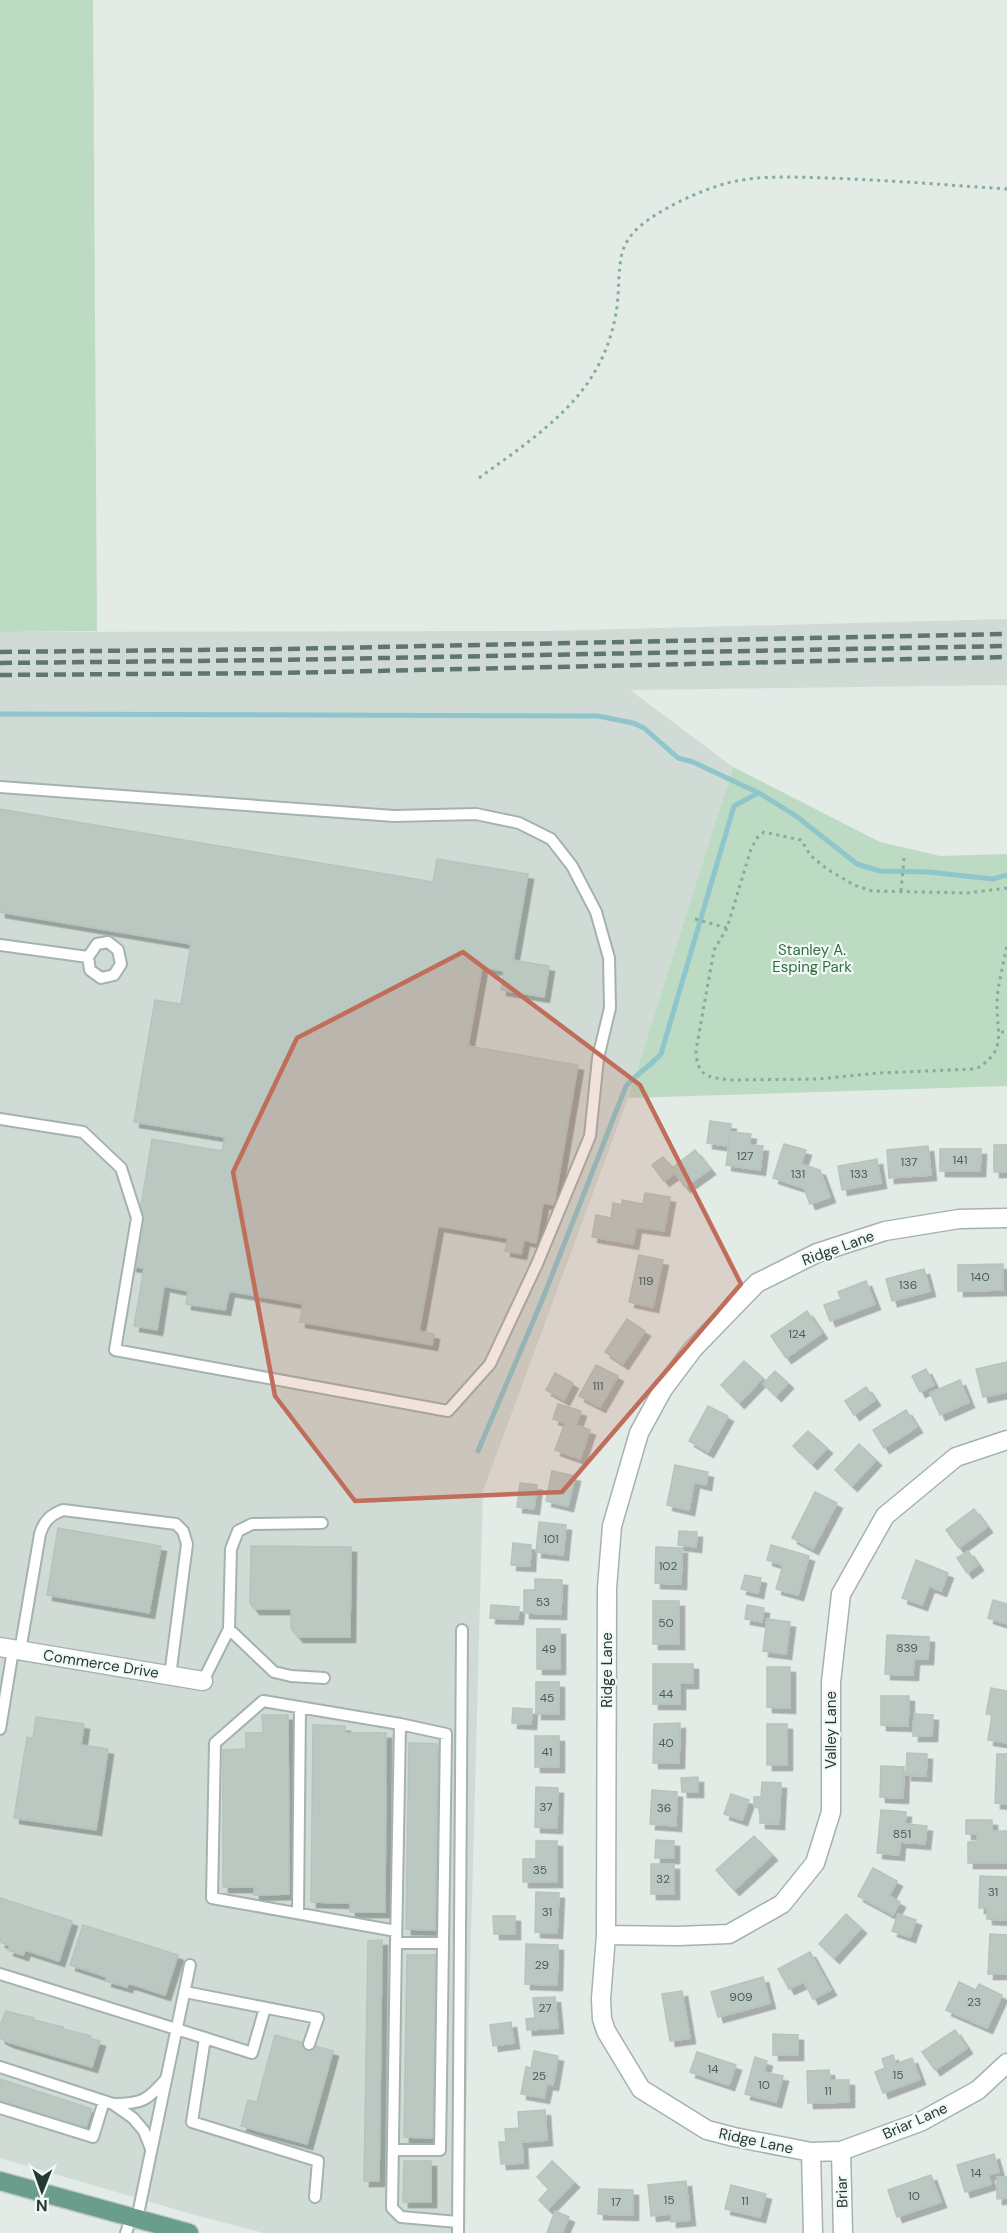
<svg xmlns="http://www.w3.org/2000/svg" width="1007" height="2233" viewBox="0 0 1007 2233" font-family="'DM Sans',sans-serif">
<style>
.built{fill:#d0dbd5}
.green{fill:#bddac3}
.lines{fill:none;stroke-linecap:round;stroke-linejoin:round}
.stream{stroke:#8ec6cc;stroke-width:5}
.building{fill:#bbc8c2;stroke:#b5c4bd;stroke-width:1.5;filter:url(#shadow)}
.service-casing{stroke:#a5b3ad;stroke-width:14}
.minor-casing{stroke:#a5b3ad;stroke-width:21}
.primary-casing{stroke:#c1c8c6;stroke-width:21}
.path{stroke:#85ac9d;stroke-width:3;stroke-dasharray:3 4.5;stroke-linecap:butt}
.service{stroke:#fff;stroke-width:10}
.minor{stroke:#fff;stroke-width:18}
.primary{stroke:#6a9d8c;stroke-width:18}
.rail{stroke:#5e766e;stroke-width:4.5;stroke-dasharray:12 6;stroke-linecap:butt}
.marked{fill:#c06e5a;fill-opacity:0.2;stroke:#c06e5a;stroke-width:4.5;stroke-linejoin:round}
.labels{text-anchor:middle;stroke-width:4.5;stroke-linejoin:round;paint-order:stroke}
.number-label{font-size:12px;fill:#495e57}
.park-label{font-size:15px;fill:#316e44;stroke:#f2f8f5}
.street-label{font-size:15px;fill:#233b33;stroke:#f2f8f5}
</style>
<defs>
<filter id="shadow"><feDropShadow dx="5.5" dy="5.5" stdDeviation="0" flood-color="#0004"/></filter>
</defs>
<rect width="100%" height="100%" fill="#e2ebe6"/>
<path class="built" d="M1007,619V685L630,690L733,767L628,1098L483,1491L463,2233H264L195,2215L0,2158V632L547,631Z"/>
<path class="green" d="M0,0H93L97,631L0,632Z
M733,767L880,842L940,856L1007,854V1086L628,1098Z"/>
<g class="lines">
<path class="stream" d="M0,714L598,716L633,723L644,728L678,758L693,762L761,794L796,816L857,864L880,871L929,872L993,879L1007,875
M478,1451L543,1298L626,1086C637,1074 650,1066 661,1054L734,806L758,793"/>
</g>
<path class="building" d="M0,809L433,882L437,859L528,874L513,960L549,966L544,997L501,990L504,971L482,967L468,1046L578,1065L554,1205L543,1203L536,1243L524,1240L521,1254L505,1251L508,1238L438,1226L419,1331L434,1334L432,1345L300,1322L303,1304L229,1291L225,1310L186,1304L188,1291L164,1286L157,1330L134,1326L144,1268L131,1266L152,1139L222,1151L225,1137L134,1122L155,1000L181,1004L191,944L0,912Z
M710,1121L731,1124L728,1146L707,1143Z
M731,1132L751,1134L749,1145L763,1146L760,1170L726,1165Z
M784,1144L806,1150L801,1164L820,1170L830,1197L810,1204L804,1188L773,1178Z
M994,1145H1007V1172H994Z
M928,1146L931,1175L889,1178L887,1150Z
M940,1149H981L980,1171H940Z
M695,1150L710,1169L685,1187L675,1173L664,1181L652,1165L663,1157L672,1168Z
M877,1159L881,1183L842,1190L838,1166Z
M645,1193L670,1197L664,1231L636,1227L633,1244L592,1237L596,1215L611,1218L613,1203L622,1205V1200L643,1204Z
M639,1255L663,1260L653,1307L629,1302Z
M1003,1264V1290L958,1291V1265Z
M924,1269L930,1291L892,1301L886,1279Z
M866,1281L875,1304L830,1321L824,1305L841,1299L838,1292Z
M807,1311L822,1333L786,1358L771,1336Z
M627,1319L645,1331L623,1364L605,1352Z
M744,1361L763,1378L739,1403L721,1385Z
M1007,1362V1392L983,1397L976,1369Z
M596,1365L618,1376L600,1407L579,1396Z
M926,1369L934,1385L920,1392L912,1376Z
M775,1371L788,1383L776,1396L763,1384Z
M555,1373L573,1383L564,1400L546,1390Z
M960,1380L969,1402L940,1415L930,1393Z
M866,1387L875,1400L854,1415L845,1401Z
M558,1404L581,1411L576,1425L590,1430L580,1459L555,1450L565,1423L553,1419Z
M708,1406L728,1416L708,1452L689,1441Z
M906,1410L917,1427L884,1448L873,1430Z
M808,1431L827,1448L812,1464L793,1446Z
M859,1444L876,1460L852,1486L835,1470Z
M675,1465L708,1472L706,1485L694,1482L689,1510L667,1505Z
M552,1471L575,1476L568,1506L546,1501Z
M520,1483L537,1485L534,1509L517,1507Z
M815,1492L837,1503L813,1549L792,1538Z
M974,1509L987,1527L959,1548L946,1530Z
M539,1522L566,1525L563,1555L536,1552Z
M58,1528L161,1546L149,1613L47,1595Z
M679,1531L697,1532L696,1547L678,1545Z
M513,1543L531,1545L530,1566L511,1565Z
M771,1545L809,1556L798,1595L776,1589L783,1565L767,1560Z
M251,1546L351,1547L350,1637H298L291,1629V1609H254L250,1603Z
M656,1547L682,1548L681,1584L655,1583Z
M968,1551L978,1565L967,1573L957,1558Z
M916,1560L948,1573L941,1591L929,1586L922,1605L902,1598Z
M745,1575L761,1578L758,1593L741,1589Z
M535,1579L562,1580L561,1614L524,1613V1590H535Z
M993,1600L1007,1604V1624L988,1618Z
M653,1601H679V1644H653Z
M491,1605L519,1607L518,1619L490,1618Z
M747,1605L764,1608L762,1622L745,1619Z
M767,1619L790,1622L786,1654L763,1651Z
M537,1629H560V1669H537Z
M887,1635L929,1637L928,1659H914L913,1675L885,1674Z
M653,1664H693V1683H680V1704H653Z
M767,1667H790V1708L767,1707Z
M536,1682H559V1714H536Z
M991,1688L1007,1691V1743L988,1740L992,1715L986,1714Z
M881,1696H909L908,1726L881,1725Z
M513,1708L532,1709L531,1724L512,1723Z
M914,1714L933,1715L932,1736H913Z
M262,1715H288L289,1894L254,1895V1887H223V1750L246,1749V1733H263Z
M36,1717L84,1724L81,1745L108,1749L96,1830L14,1818L27,1737L33,1738Z
M680,1723L679,1763H653L654,1724Z
M767,1724H787V1765H767Z
M313,1725L345,1726V1733H386L385,1912H350V1903L311,1902Z
M535,1736H559V1767H535Z
M409,1743L438,1744L435,1930L406,1929Z
M907,1753L927,1754L926,1776L906,1775Z
M997,1754H1007V1804L995,1803Z
M881,1766L904,1767L903,1798L880,1797Z
M698,1777V1792H682L681,1778Z
M762,1782L781,1783L779,1824L760,1823V1808L754,1807V1797H761Z
M536,1787L558,1788L557,1828L535,1827Z
M652,1790L677,1792L676,1826L650,1824Z
M731,1794L749,1800L742,1820L724,1814Z
M881,1810L906,1812L905,1824L927,1826L925,1844L900,1842L899,1855L877,1853Z
M966,1820H992V1831H1007V1863H968V1842H977V1834H966Z
M754,1836L772,1855L734,1890L716,1870Z
M656,1840L674,1841V1858H655Z
M536,1841H557V1882H523V1859H536Z
M651,1864H674V1894H651Z
M873,1868L897,1881L889,1896L900,1902L893,1915L858,1896Z
M980,1876L1007,1877V1920L987,1919V1908H979Z
M536,1892L559,1893L557,1933L535,1932Z
M0,1898L72,1921L59,1961L25,1950L23,1955L8,1950L10,1946L0,1942Z
M846,1914L861,1928L834,1958L819,1944Z
M898,1914L916,1920L910,1937L892,1931Z
M493,1916H515V1934H494Z
M83,1925L178,1955L165,1995L128,1983L127,1987L106,1981L107,1977L70,1965Z
M990,1934L1007,1935V1974H988Z
M382,1940L379,2181H364L368,1941Z
M526,1944L558,1945L557,1985L525,1984Z
M810,1952L831,1990L813,1999L804,1982L789,1989L778,1969Z
M407,1955H436L433,2138L404,2137Z
M763,1977L770,2003L718,2017L711,1992Z
M959,1982L976,1990L979,1984L1002,1995L987,2028L946,2010Z
M682,1991L690,2038L670,2041L662,1994Z
M555,1997L558,2028L527,2030L526,2019L535,2018L533,1998Z
M6,2011L34,2018V2020L63,2027V2029L91,2036L90,2038L100,2041L92,2067L8,2042L0,2038V2025Z
M511,2022L514,2043L493,2046L490,2025Z
M955,2030L967,2048L935,2070L922,2052Z
M773,2034L798,2035V2055H773Z
M275,2035L333,2051L307,2144L241,2126L248,2100L257,2102Z
M534,2051L558,2056L553,2085L547,2084L544,2098L521,2094L526,2067L531,2068Z
M697,2052L736,2065L729,2085L690,2072Z
M893,2055L896,2064L912,2058L920,2079L883,2093L875,2072L885,2068L882,2059Z
M755,2057L767,2061L764,2072L783,2076L776,2102L745,2094Z
M829,2070L830,2080H849V2102L808,2103L807,2071Z
M0,2079L92,2109L86,2128L0,2101Z
M545,2110L547,2140L522,2142L523,2163L501,2164L499,2142H506L505,2129L519,2128L518,2112Z
M994,2154L999,2172L988,2175L991,2184L965,2192L957,2165Z
M404,2161H431V2202H403Z
M552,2161L574,2182L548,2209L539,2200L549,2189L537,2177Z
M931,2175L941,2202L897,2217L888,2190Z
M997,2177H1007V2198L997,2199Z
M686,2181L690,2220L671,2222V2214L651,2216L648,2185Z
M731,2185L766,2194L760,2217L725,2209Z
M599,2189L633,2190V2215L598,2214Z
M555,2211L569,2217L562,2233H547Z"/>
<g class="lines">
<defs>
<path id="service" d="M0,787L394,816L476,814L519,823L551,839L572,866L596,912L609,958L610,1008L598,1058L590,1136L537,1264L490,1364L448,1411L115,1350L137,1218L121,1168L83,1132L0,1119
M108,942L118,950L121,964L114,975L101,978L90,970L88,957L97,944Z
M0,945L88,957
M229,1629L274,1672L291,1676L324,1678
M20,1651L40,1534C44,1521 50,1515 63,1510L176,1524L183,1531L187,1544L170,1676
M203,1681L229,1629L231,1549L238,1531L252,1524L322,1523
M0,1729L13,1650
M298,1913L300,1707
M396,1931L212,1898L215,1743L263,1701L400,1724C397,1885 394,2047 392,2208L401,2217L458,2222
M396,1943H443L446,1734L400,1724
M0,1974L205,2038L192,2122L318,2161L315,2197
M185,1992L318,2018L309,2044
M205,2038L252,2053L265,2008
M0,2067L113,2104L133,2118L144,2131L151,2149
M114,2104C142,2104 148,2100 166,2079
M0,2108L93,2137L104,2101
M393,2150H440L443,1943
M137,2219L190,1965
M126,2233L131,2218
M458,2233L462,1630"/>
<path id="minor" d="M1007,1218L959,1219L885,1231L817,1253L757,1283L693,1349L663,1389L639,1433L612,1526L607,1588L606,1935L601,1999L602,2019L606,2031L641,2089L707,2130L734,2137L811,2152L841,2151L920,2122L978,2090L1007,2063
M0,1647L203,1681
M606,1935L678,1936L729,1934L782,1904L815,1863L831,1812V1682L841,1594L885,1516L956,1457L1007,1440
M841,2151L843,2233
M811,2152L813,2233"/>
<path id="primary" d="M0,2181L189,2233"/>
</defs>
<use href="#service" class="service-casing"/>
<use href="#minor" class="minor-casing"/>
<use href="#primary" class="primary-casing"/>
<path class="path" d="M479,478C542,432 602,395 616,313C620,292 617,270 623,250C629,233 643,223 657,214C678,201 703,190 727,183C759,175 793,177 826,178C887,180 947,185 1007,189
M1007,888L967,893L872,891L854,885L827,869L811,856L801,840L764,832L757,838L751,849L727,928L714,950L696,1050C697,1075 705,1077 730,1080L819,1079L879,1073L976,1069C1007,1050 997,1036 997,1005C997,985 1004,964 1007,944
M901,891L904,858
M695,919L727,928
M1001,1032H1007"/>
<use href="#service" class="service"/>
<use href="#minor" class="minor"/>
<use href="#primary" class="primary"/>
<path class="rail" d="M0,652L285,649L1007,634
M0,663L280,660L1007,646
M0,675L282,673L1007,657"/>
</g>
<path class="marked" d="M463,952L640,1085L741,1284L562,1492L355,1501L275,1396L233,1172L297,1038Z"/>
<g class="labels">
<g class="number-label">
<text x="745" y="1160">127</text>
<text x="960" y="1164">141</text>
<text x="909" y="1166">137</text>
<text x="798" y="1178">131</text>
<text x="859" y="1178">133</text>
<text x="980" y="1281">140</text>
<text x="646" y="1285">119</text>
<text x="908" y="1289">136</text>
<text x="797" y="1338">124</text>
<text x="598" y="1390">111</text>
<text x="551" y="1543">101</text>
<text x="668" y="1570">102</text>
<text x="543" y="1606">53</text>
<text x="666" y="1627">50</text>
<text x="907" y="1652">839</text>
<text x="549" y="1653">49</text>
<text x="666" y="1698">44</text>
<text x="547" y="1702">45</text>
<text x="666" y="1747">40</text>
<text x="547" y="1756">41</text>
<text x="546" y="1811">37</text>
<text x="664" y="1812">36</text>
<text x="902" y="1838">851</text>
<text x="540" y="1874">35</text>
<text x="663" y="1883">32</text>
<text x="993" y="1896">31</text>
<text x="547" y="1916">31</text>
<text x="542" y="1969">29</text>
<text x="741" y="2001">909</text>
<text x="974" y="2006">23</text>
<text x="545" y="2012">27</text>
<text x="713" y="2073">14</text>
<text x="898" y="2079">15</text>
<text x="539" y="2080">25</text>
<text x="764" y="2089">10</text>
<text x="828" y="2095">11</text>
<text x="976" y="2177">14</text>
<text x="914" y="2200">10</text>
<text x="669" y="2204">15</text>
<text x="745" y="2205">11</text>
<text x="616" y="2206">17</text>
</g>
<g class="park-label">
<text x="812" y="955">Stanley A.<tspan x="812" dy="17">Esping Park</tspan></text>
</g>
<g class="street-label">
<text transform="translate(838 1248) rotate(-20)" y="5">Ridge Lane</text>
<text transform="translate(101 1664) rotate(9)" y="5">Commerce Drive</text>
<text transform="translate(607 1670) rotate(-90)" y="5">Ridge Lane</text>
<text transform="translate(831 1730) rotate(-90)" y="5">Valley Lane</text>
<text transform="translate(915 2121) rotate(-24)" y="5">Briar Lane</text>
<text transform="translate(756 2141) rotate(12)" y="5">Ridge Lane</text>
<text transform="translate(842 2192) rotate(-92)" y="5">Briar</text>
</g>
</g>
<g transform="translate(42 2191) rotate(181)" stroke="#f2f8f5" stroke-width="4.5" paint-order="stroke">
<path d="M0-4.5L10 22L0 15L-10 22Z" fill="#233b33"/>
<text y="-9" font-size="16" font-weight="bold" text-anchor="middle" fill="#233b33">N</text>
</g>
</svg>
